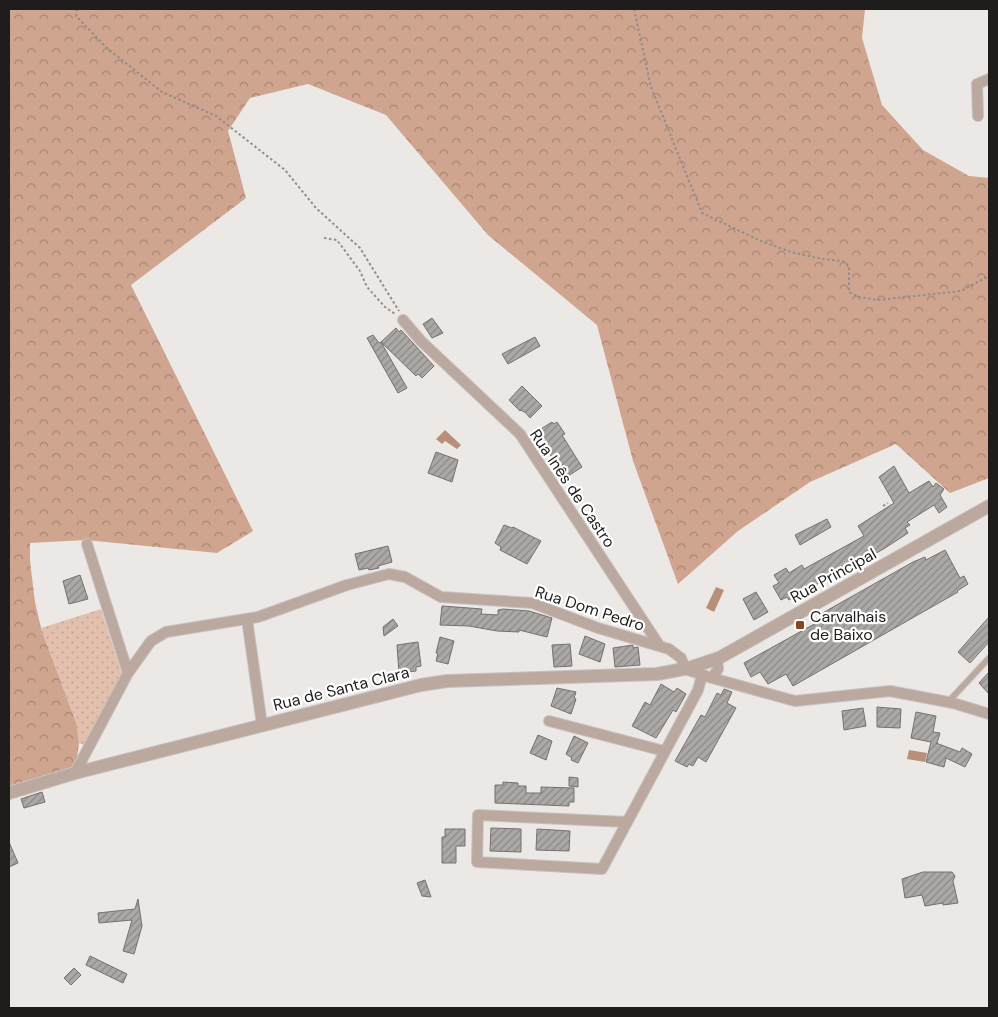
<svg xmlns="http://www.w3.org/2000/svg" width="998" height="1017" viewBox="0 0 998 1017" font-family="'DM Sans',sans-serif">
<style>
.forest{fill:url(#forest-crowns)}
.garden{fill:url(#garden-dots)}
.water{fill:#b88f79}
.building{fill:url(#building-hatch);stroke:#74706e}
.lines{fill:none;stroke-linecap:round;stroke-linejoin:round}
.service-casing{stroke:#c7c3c1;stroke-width:7}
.minor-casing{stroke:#c7c3c1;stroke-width:12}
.tertiary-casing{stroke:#c7c3c1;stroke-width:14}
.path{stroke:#908d8b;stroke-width:2;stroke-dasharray:2.5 2.5;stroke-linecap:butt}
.service{stroke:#bba89e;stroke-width:5}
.minor{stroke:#bba89e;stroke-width:10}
.tertiary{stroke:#bba89e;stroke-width:12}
.poi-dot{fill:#8a451a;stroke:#fff;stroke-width:2}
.labels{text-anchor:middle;stroke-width:4.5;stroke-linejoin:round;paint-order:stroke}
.street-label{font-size:16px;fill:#1e1d1c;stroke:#fff}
.poi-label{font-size:16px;fill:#1e1d1c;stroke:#fff;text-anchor:start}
</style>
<defs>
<pattern id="forest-crowns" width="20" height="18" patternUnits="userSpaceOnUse" patternTransform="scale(1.25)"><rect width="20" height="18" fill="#cfa58f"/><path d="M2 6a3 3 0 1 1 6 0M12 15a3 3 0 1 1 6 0" fill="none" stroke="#a78674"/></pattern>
<pattern id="garden-dots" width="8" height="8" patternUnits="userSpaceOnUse" patternTransform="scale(1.25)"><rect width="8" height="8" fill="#e3c0ae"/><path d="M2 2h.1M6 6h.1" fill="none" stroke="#c2a595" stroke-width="1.8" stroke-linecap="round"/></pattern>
<pattern id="building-hatch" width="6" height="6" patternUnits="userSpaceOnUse" patternTransform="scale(1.25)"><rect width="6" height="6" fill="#aca8a5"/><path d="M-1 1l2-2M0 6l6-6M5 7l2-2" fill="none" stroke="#8b8886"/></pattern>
</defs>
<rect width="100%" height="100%" fill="#ece8e5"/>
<path class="forest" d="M9,9H865L862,38L882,105L923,150L969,176L989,178V478L950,493L896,444L810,482L738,531L678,584L633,461L597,325L488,235L386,115L308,84L250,98L228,131L246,198L131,285L253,531L217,553L86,540L30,543V561L35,602L41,628L77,725L79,743L75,773L9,793Z"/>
<path class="garden" d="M101,609L123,677L86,746L79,743L77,725L41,628Z"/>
<path class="water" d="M445,430L461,445L457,449L445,441L442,444L436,439Z
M716,587L724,590L714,612L706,608Z
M909,750L927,753L925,762L907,759Z"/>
<path class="building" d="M432,318L443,333L432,338L423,324Z
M396,328L399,332L401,330L434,366L422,378L418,374L416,376L381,342Z
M373,335L379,343L381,342L407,388L398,393L367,338Z
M535,337L540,346L508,364L502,354Z
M522,386L542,406L530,418L526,413L521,410L520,411L509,400Z
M552,422L554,424L557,422L565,434L562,435L582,467L565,478L536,432Z
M436,452L458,460L452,482L428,473Z
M894,466L909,493L929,481L933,487L936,483L944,489L940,495L947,507L939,513L934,505L907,522L910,525L905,528L908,533L885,548L873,555L872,553L789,600L787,597L781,600L773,586L779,583L774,575L786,568L789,573L802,565L804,569L864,536L858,526L894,503L879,477Z
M827,519L831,527L800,545L795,535Z
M504,525L512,528L513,527L541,541L527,564L500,550L501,547L495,543Z
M388,546L392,562L378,566L379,568L369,570L368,568L359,570L355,554Z
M945,550L960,578L964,576L968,584L957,591L958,592L793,686L786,674L768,684L760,672L751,677L744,663L816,623L814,620L820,617L819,615L913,562L925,557L926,560Z
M80,575L88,599L69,604L63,581Z
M756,592L768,612L754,620L743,599Z
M442,606L482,609L481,614L498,615V610L503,609L529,611L552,618L547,637L519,630V632L497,631L469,626L440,625Z
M989,617V642L970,663L958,652Z
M393,619L398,626L384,636L383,627Z
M585,636L605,644L600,662L579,654Z
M440,637L454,641L448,664L436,661L438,653H436Z
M418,642L421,666L416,667V671L399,673L397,645Z
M570,644L572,666L554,667L552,645Z
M633,645V648L638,647L640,665L615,667L613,648Z
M989,672V694L979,683Z
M661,684L674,692L677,688L686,694L676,712L673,710L656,738L632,726L645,702L650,705Z
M557,688L576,692L574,698L576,699L571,714L551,706Z
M724,689L732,692L727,703L736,708L706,762L698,757L693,766L689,764L687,767L675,761L701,715L705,717L717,693L721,695Z
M877,707L901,709L900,728L877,727Z
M863,708L866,726L844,730L842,711Z
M916,712L936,716L933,732L940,733L937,743H936L960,752L962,748L972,754L965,767L946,758L944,767L926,762L931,742L911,738Z
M538,735L552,741L546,760L530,753Z
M574,736L588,743L578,763L571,760L572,758L566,754Z
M569,777L578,778V787L569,786Z
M503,782L518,783V786H526V793H541V787L574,788V802H569V806L495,803V785H503Z
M42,792L45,802L24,808L21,799Z
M491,828L521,829V852L490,851Z
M445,829H465V846H456V863H442V837H445Z
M537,829L570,831L569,851L536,850Z
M9,842L18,863L9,867Z
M923,872H952L955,876L953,881L958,903L943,905V903L925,906L922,895L905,898L902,879Z
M425,880L431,897L422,896L417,883Z
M138,899L142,926L134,954L123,951L132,920L99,923L98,913L135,909Z
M90,956L127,974L123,983L86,965Z
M74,968L81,975L71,985L64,978Z"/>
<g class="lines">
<defs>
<path id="service" d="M949,701L989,658"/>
<path id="minor" d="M978,116L977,84L989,79
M403,320L421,341L520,434L659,645
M87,544L128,673
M247,619L262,725
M712,678L795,701L890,691L953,703L989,714
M549,721L664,751
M75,773L128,673L151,641L166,632L258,617L347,585L389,574L405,577L441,597L532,603L598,628L669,649L681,658L685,669L712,678L718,669L717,658
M627,822L478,815L477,862L602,869L698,690L702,675"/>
<path id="tertiary" d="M9,793L75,773L421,685L447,681L657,674L689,668L719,658L989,506"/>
</defs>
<use href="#service" class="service-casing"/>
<use href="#minor" class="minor-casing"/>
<use href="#tertiary" class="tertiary-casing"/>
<path class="path" d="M77,9L76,16L107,48L162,92L216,116L285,170L316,208L360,248L399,311
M634,9L651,87L702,213L761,241L791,252L822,259L842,261L849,266V292L859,297L878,300L961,291L989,276
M324,238L337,240L360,271L367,287L385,307L395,314
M883,506L888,503"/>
<use href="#service" class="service"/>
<use href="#minor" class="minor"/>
<use href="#tertiary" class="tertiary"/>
</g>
<rect class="poi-dot" x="795" y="620" width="10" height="10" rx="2.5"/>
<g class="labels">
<g class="street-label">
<text transform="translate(573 488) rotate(56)" y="6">Rua Inês de Castro</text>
<text transform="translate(833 575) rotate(-29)" y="6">Rua Principal</text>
<text transform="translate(590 608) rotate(18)" y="6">Rua Dom Pedro</text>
<text transform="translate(341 688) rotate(-14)" y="6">Rua de Santa Clara</text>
</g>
<g class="poi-label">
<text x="810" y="622">Carvalhais<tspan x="810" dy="18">de Baixo</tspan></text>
</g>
</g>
<rect width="998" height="1017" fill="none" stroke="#1e1d1c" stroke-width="20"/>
</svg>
